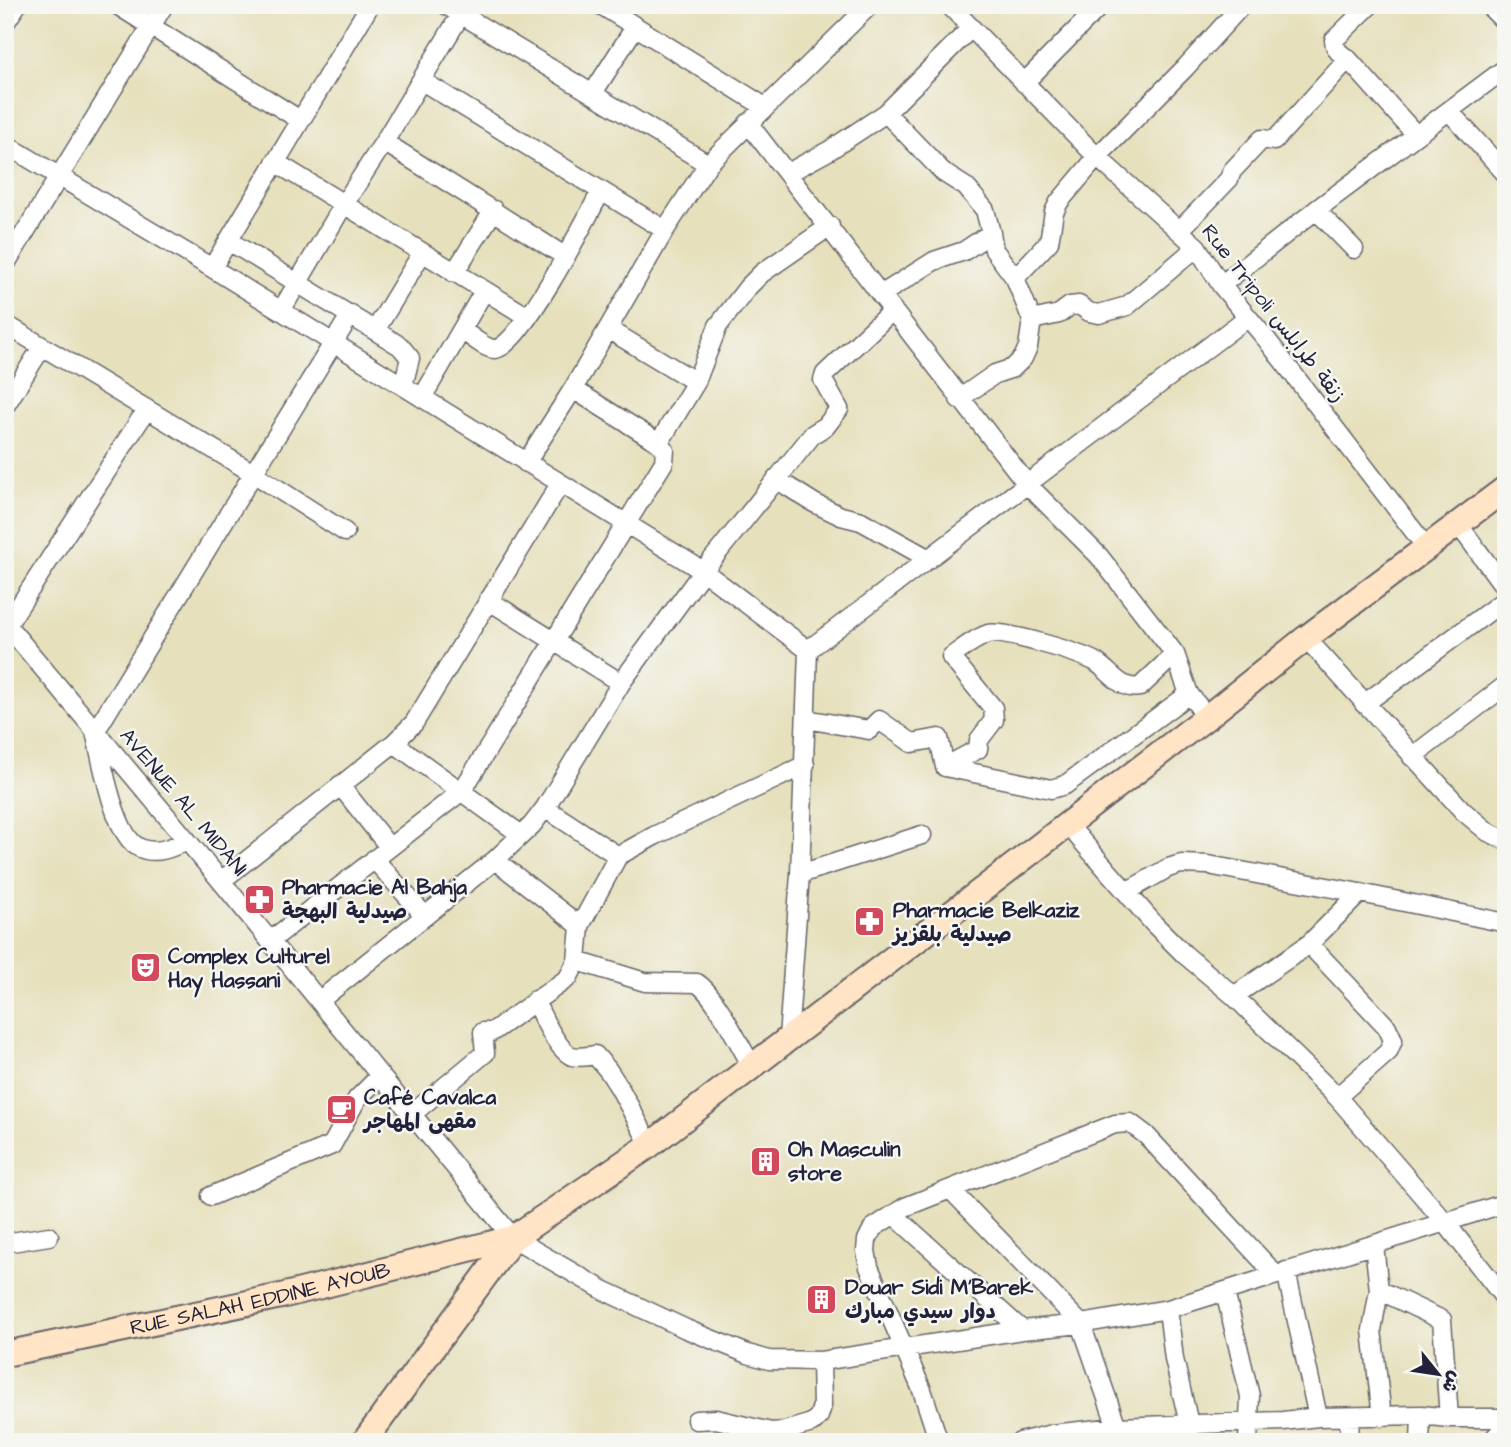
<svg xmlns="http://www.w3.org/2000/svg" width="1511" height="1447" viewBox="0 0 1511 1447" font-family="'Architects Daughter','Playpen Sans Arabic',sans-serif">
<style>
.lines{fill:none;stroke-linecap:round;stroke-linejoin:round}
.street-casing{stroke:#676468;stroke-width:21}
.secondary-casing{stroke:#676468;stroke-width:28}
.street{stroke:#fff;stroke-width:18}
.secondary{stroke:#ffe4c6;stroke-width:24}
.labels{text-anchor:middle;stroke-width:5;stroke-linejoin:round;paint-order:stroke}
.street-label{font-size:21px;fill:#22223b;stroke:#f6f6f2}
.poi-label{font-size:21px;font-weight:bold;fill:#22223b;stroke:#f6f6f2;text-anchor:start}
</style>
<rect width="100%" height="100%" fill="#f6f6f2"/>
<filter id="ink" filterUnits="userSpaceOnUse"><feTurbulence type="fractalNoise" baseFrequency=".0143" numOctaves="2"/><feDisplacementMap in="SourceGraphic" scale="14" xChannelSelector="R" yChannelSelector="G"/><feConvolveMatrix kernelMatrix="1 2 1 2 8 2 1 2 1" color-interpolation-filters="sRGB"/></filter>
<filter id="wash" filterUnits="userSpaceOnUse"><feTurbulence type="fractalNoise" baseFrequency=".00686" numOctaves="4" result="noise"/><feDisplacementMap in="SourceGraphic" scale="28" xChannelSelector="R" yChannelSelector="G"/><feGaussianBlur stdDeviation="1.57" result="paint"/><feColorMatrix in="noise" values="0 0 0 0 0 0 0 0 0 0 0 0 0 0 0 0 0 1.4 0 .05"/><feComposite in="paint" operator="in"/></filter>
<g filter="url(#wash)">
<rect width="100%" height="100%" fill="#e6e0bc"/>
</g>
<g filter="url(#ink)">
<g class="lines">
<defs>
<path id="street" d="M117,5L300,120
M446,5L708,164
M601,5L765,107
M949,5L1097,157L1197,247L1221,285L1267,340L1426,547
M1370,5L1334,40C1335,50 1340,54 1348,59L1416,135
M1488,5L1506,23
M5,23L17,5
M422,81L665,230
M1024,83L1101,5
M593,93L635,27
M1449,111L1506,174
M748,123L1027,484L1099,556L1175,654
M384,142L566,257
M5,144L212,268L703,571L808,650L800,874L788,1039
M275,162L528,317
M788,173L830,150L886,113L971,28
M1316,210L1354,249
M1180,230L1229,179L1232,171L1262,139L1274,141L1348,59
M991,233L994,250L1015,278L1049,242L1054,212L1059,202L1097,157L1185,68L1242,5
M229,241L400,346L410,358L403,386
M5,265L164,5
M212,268L370,5
M454,273L494,210
M1221,285L1316,210L1506,68
M882,294L934,261L964,251L991,233L985,210L966,187L944,173L886,113
M281,311L344,204L384,142L461,14
M1032,320L1059,314L1070,306L1079,305L1089,312L1099,314L1127,306L1197,247
M5,324L253,473L345,532
M376,329L422,253
M608,329L696,382
M462,330C471,336 485,349 495,349C520,348 588,216 601,191
M422,398L484,291
M959,399L995,374L1013,368L1023,358L1028,347L1032,320L1015,278
M5,406L42,347
M659,443L696,382L718,326L748,287L762,273L830,226
M526,463L573,389L665,230L708,164L870,5
M776,479L814,503L841,516L861,521L929,559
M1458,524L1506,589
M488,600L621,683
M5,623L221,881L513,1238L603,1290L686,1329L748,1354L769,1360L821,1361L1022,1330L1081,1324L1168,1309L1506,1203
M7,625L147,409
M1306,638L1463,811L1488,832L1506,840
M808,650L1248,317
M1364,704L1506,599
M806,719L869,730L879,720L912,743L939,738L945,767L1051,789L1065,785L1189,694
M394,743L520,834
M1412,757L1506,685
M945,767L978,749L979,740L994,720L993,708L951,657C962,649 975,638 988,634C1004,630 1079,653 1094,661C1110,670 1120,691 1140,687L1175,654L1189,694L1207,717
M340,785L389,847
M545,808L618,856
M1068,825L1154,924L1184,954L1234,996L1337,1097L1445,1222L1506,1300
M187,840C172,848 156,855 140,848C114,837 102,759 95,732L351,314
M374,859L425,916
M495,860L580,926
M800,874L922,835
M221,881L394,743L414,723L560,484
M1126,892L1168,868L1181,864L1208,865L1360,893L1506,923
M270,941L462,791L664,462L665,450L659,443L573,389
M1309,944L1387,1027L1393,1040L1388,1052L1337,1097
M577,961L645,982L697,983C716,995 739,1045 752,1066
M1234,996L1309,944L1360,893
M535,1000C540,1013 558,1051 572,1056C579,1058 588,1056 595,1055L608,1070L619,1087L650,1145
M319,1001L495,860L532,825L545,808L621,683L703,571L813,434L826,426L839,409L823,380L825,374L893,310
M412,1114L485,1053L483,1032H492L568,978L577,961L580,926L618,856L654,836L805,765
M951,1190L1081,1324L1117,1427
M211,1196L332,1145L357,1099L380,1076
M894,1215L1022,1330
M5,1243L49,1236
M1374,1245L1379,1290L1372,1330L1382,1417
M1286,1271L1318,1417
M1379,1290L1442,1320L1449,1418
M1225,1292L1250,1396L1248,1442
M1168,1309L1174,1359L1189,1424V1442
M1349,1417L1350,1442
M696,1420L716,1419L771,1432L785,1431L812,1423L819,1416L822,1406L821,1361
M939,1442L922,1390L869,1267L866,1251L867,1240L873,1228L905,1207L1115,1124L1130,1123L1146,1135L1275,1274
M1020,1442L1052,1434L1117,1427L1283,1421L1318,1417L1421,1415L1449,1418H1506
M1420,1442L1421,1415
M1491,1442L1506,1425"/>
<g id="secondary">
<path id="s1" d="M5,1354L281,1296L513,1238"/>
<path d="M364,1442L513,1238L650,1145L1207,717L1306,638L1506,488"/>
</g>
</defs>
<use href="#street" class="street-casing"/>
<use href="#secondary" class="secondary-casing"/>
<use href="#street" class="street"/>
<use href="#secondary" class="secondary"/>
</g>
</g>
<defs>
<symbol id="pharmacy-square" viewBox="-11 -11 22 22"><rect x="-9" y="-9" width="18" height="18" rx="4" fill="#d1495b" stroke="#f6f6f2"/><path d="M-2-6h4v4h4v4h-4v4h-4v-4h-4v-4h4Z" fill="#fff"/></symbol>
<symbol id="theatre-square" viewBox="-11 -11 22 22"><rect x="-9" y="-9" width="18" height="18" rx="4" fill="#d1495b" stroke="#f6f6f2"/><path d="M-5-5.5Q0-4 5-5.5V0Q5 5 0 6Q-5 5-5 0ZM-3.3-2.5H-1v1.5H-3.3ZM1-2.5H3.3v1.5H1ZM-2.8 1Q0 5.5 2.8 1Z" fill="#fff"/></symbol>
<symbol id="cafe-square" viewBox="-11 -11 22 22"><rect x="-9" y="-9" width="18" height="18" rx="4" fill="#d1495b" stroke="#f6f6f2"/><path d="M-5.5-4.5H6V0H3Q3 3.5 0 3.5H-2.5Q-5.5 3.5-5.5 0ZM3-3.2v2h1.7v-2ZM-6 4.5H4V6H-6Z" fill="#fff"/></symbol>
<symbol id="building-square" viewBox="-11 -11 22 22"><rect x="-9" y="-9" width="18" height="18" rx="4" fill="#d1495b" stroke="#f6f6f2"/><path d="M-4-6H4V6H1V3H-1V6H-4ZM-2.5-4.3h1.7v1.8h-1.7ZM.8-4.3h1.7v1.8H.8ZM-2.5-1h1.7V.8h-1.7ZM.8-1h1.7V.8H.8Z" fill="#fff"/></symbol>
</defs>
<g fill-rule="evenodd">
<use href="#pharmacy-square" x="242" y="882" width="35" height="35"/>
<use href="#pharmacy-square" x="852" y="904" width="35" height="35"/>
<use href="#theatre-square" x="128" y="950" width="35" height="35"/>
<use href="#cafe-square" x="324" y="1092" width="35" height="35"/>
<use href="#building-square" x="748" y="1144" width="35" height="35"/>
<use href="#building-square" x="804" y="1282" width="35" height="35"/>
</g>
<g class="labels">
<g class="street-label">
<text transform="translate(1274 313) rotate(52)" y="7">Rue Tripoli زنقة طرابلس</text>
<text transform="translate(184 802) rotate(50)" y="7">AVENUE AL MIDANI</text>
<text dy="7" stroke="none"><textPath href="#s1" startOffset="261">RUE SALAH EDDINE AYOUB</textPath></text>
</g>
<g class="poi-label">
<text x="282" y="894">Pharmacie Al Bahja<tspan x="282" dy="24">صيدلية البهجة</tspan></text>
<text x="893" y="917">Pharmacie Belkaziz<tspan x="893" dy="24">صيدلية بلقزيز</tspan></text>
<text x="168" y="963">Complex Culturel<tspan x="168" dy="24">Hay Hassani</tspan></text>
<text x="364" y="1104">Café Cavalca<tspan x="364" dy="24">مقهى المهاجر</tspan></text>
<text x="788" y="1156">Oh Masculin<tspan x="788" dy="24">store</tspan></text>
<text x="845" y="1294">Douar Sidi M'Barek<tspan x="845" dy="24">دوار سيدي مبارك</tspan></text>
</g>
</g>
<rect width="1511" height="1447" fill="none" stroke="#f6f6f2" stroke-width="28"/>
<g transform="translate(1438 1374) rotate(120)" stroke="#f6f6f2" stroke-width="5" paint-order="stroke">
<path d="M0-5L12 26L0 18L-12 26Z" fill="#22223b"/>
<text y="-10" font-size="19" font-weight="bold" text-anchor="middle" fill="#22223b">ش</text>
</g>
</svg>
